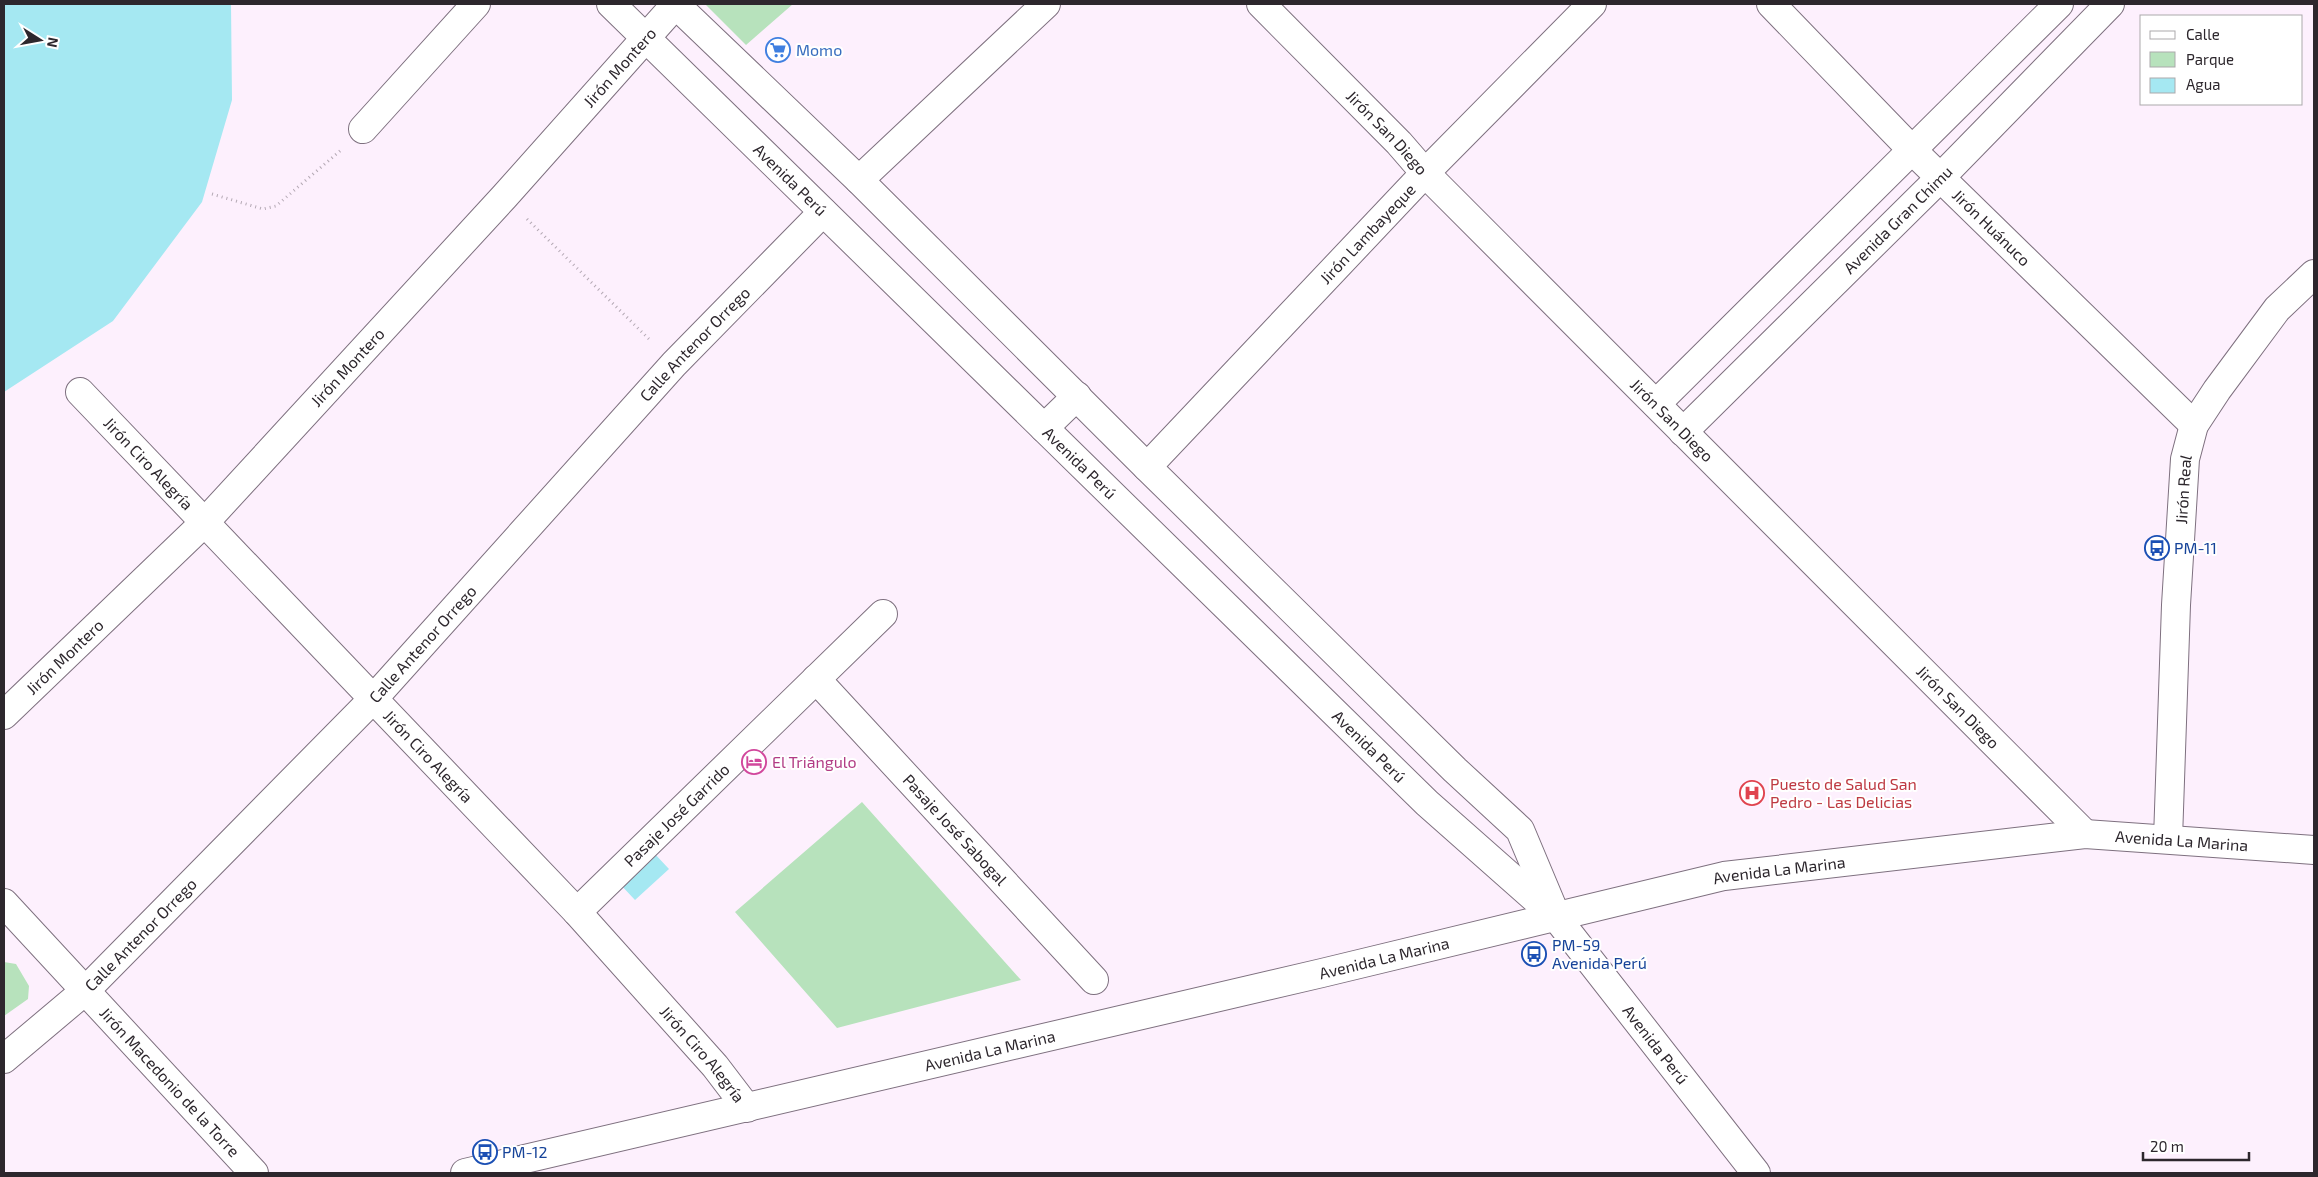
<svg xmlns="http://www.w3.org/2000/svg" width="2318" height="1177" viewBox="0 0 2318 1177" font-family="'Exo 2',sans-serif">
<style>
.green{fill:#b7e2bc}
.water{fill:#a5e8f2}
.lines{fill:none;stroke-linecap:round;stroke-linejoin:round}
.street-casing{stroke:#7e707f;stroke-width:30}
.secondary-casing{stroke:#7e707f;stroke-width:30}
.path{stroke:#b4a9b4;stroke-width:3;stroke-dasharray:1 4;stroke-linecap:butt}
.street{stroke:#fff;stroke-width:28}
.secondary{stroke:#fff;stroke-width:28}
.labels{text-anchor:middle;stroke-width:4;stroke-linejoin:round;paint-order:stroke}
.shop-label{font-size:16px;fill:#366cbe;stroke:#fff;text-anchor:start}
.street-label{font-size:16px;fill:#2d272d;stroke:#fff}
.transit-label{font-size:16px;fill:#164399;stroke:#fff;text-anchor:start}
.hotel-label{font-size:16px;fill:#b23c85;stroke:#fff;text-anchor:start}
.health-label{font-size:16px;fill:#be3a42;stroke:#fff;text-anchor:start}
</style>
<rect width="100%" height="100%" fill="#fdf0fd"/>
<path class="green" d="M705,4H793L746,45Z
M862,802L1021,980L837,1028L735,912Z
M4,962L16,964L29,986L28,999L4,1016Z"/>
<path class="water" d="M4,4H231L232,100L202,202L113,321L4,392Z
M653,852L669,869L635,900L619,883Z"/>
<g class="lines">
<defs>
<g id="street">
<path id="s1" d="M1261,4L1399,143L1425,173L2085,834"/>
<path id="s2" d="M1771,4L1913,151L2194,425"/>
<path d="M363,129L476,4"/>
<path d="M859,180L1046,4"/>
<path id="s3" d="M80,392L577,912L715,1066L747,1108"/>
<path id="s4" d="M1147,467L1425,173L1592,4"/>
<path id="s5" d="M816,679L1094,980"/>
<path id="s6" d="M2168,839L2176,605L2185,459L2194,425L2217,390L2277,309L2314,274"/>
<path id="s7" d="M4,903L254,1173"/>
<path id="s8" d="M577,912L883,614"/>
<path id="s9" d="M4,1059L86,990L374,698L674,364L823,212"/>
</g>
<g id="secondary">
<path id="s10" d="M611,4L1427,803L1556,917L1756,1173"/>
<path d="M675,4L859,180L1147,467L1455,770L1520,830L1554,911"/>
<path d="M1656,404L2059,4"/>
<path d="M1044,428L1077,396"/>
<path id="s11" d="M1683,432L1940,178L2110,4"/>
<path id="s12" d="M4,715L205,522L504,197L676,4"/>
<path id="s13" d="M465,1173L1322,973L1724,876L2085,834L2314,850"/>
</g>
</defs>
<use href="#street" class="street-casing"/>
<use href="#secondary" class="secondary-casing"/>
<path class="path" d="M212,194L263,209L276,206L341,150
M527,219L651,341"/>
<use href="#street" class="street"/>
<use href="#secondary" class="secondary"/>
</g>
<defs>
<symbol id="supermarket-ring" viewBox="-11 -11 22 22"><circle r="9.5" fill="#fff" stroke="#3f7fe0" stroke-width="1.5"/><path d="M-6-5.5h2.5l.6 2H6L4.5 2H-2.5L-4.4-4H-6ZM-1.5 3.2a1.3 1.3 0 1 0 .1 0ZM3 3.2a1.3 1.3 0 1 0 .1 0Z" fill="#3f7fe0"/></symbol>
<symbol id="bus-ring" viewBox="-11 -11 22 22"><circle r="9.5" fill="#fff" stroke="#1a4fb4" stroke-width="1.5"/><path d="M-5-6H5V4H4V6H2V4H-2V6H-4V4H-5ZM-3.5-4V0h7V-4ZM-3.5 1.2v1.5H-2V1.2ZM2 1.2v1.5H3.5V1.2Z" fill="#1a4fb4"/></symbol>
<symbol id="hotel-ring" viewBox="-11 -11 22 22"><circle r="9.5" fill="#fff" stroke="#d1479c" stroke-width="1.5"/><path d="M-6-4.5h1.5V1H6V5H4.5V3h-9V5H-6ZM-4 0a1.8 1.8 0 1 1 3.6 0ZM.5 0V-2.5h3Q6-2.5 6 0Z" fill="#d1479c"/></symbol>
<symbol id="hospital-ring" viewBox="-11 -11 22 22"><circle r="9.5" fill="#fff" stroke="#e0444e" stroke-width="1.5"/><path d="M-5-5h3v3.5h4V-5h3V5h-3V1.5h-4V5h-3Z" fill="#e0444e"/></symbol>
</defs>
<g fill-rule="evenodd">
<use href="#supermarket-ring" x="764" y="36" width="28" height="28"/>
<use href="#bus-ring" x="2143" y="534" width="28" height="28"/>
<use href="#hotel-ring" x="740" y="748" width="28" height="28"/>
<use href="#hospital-ring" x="1738" y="779" width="28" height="28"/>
<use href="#bus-ring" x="1520" y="940" width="28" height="28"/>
<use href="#bus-ring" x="471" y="1138" width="28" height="28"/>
</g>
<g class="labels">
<g class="shop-label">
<text x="796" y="56">Momo</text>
</g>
<g class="street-label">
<text dy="6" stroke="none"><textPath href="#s12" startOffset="894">Jirón Montero</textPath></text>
<text dy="6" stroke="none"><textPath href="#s1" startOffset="180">Jirón San Diego</textPath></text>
<text dy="6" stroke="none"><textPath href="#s10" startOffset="251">Avenida Perú</textPath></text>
<text dy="6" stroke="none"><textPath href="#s11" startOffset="302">Avenida Gran Chimu</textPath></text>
<text dy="6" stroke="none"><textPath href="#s2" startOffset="314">Jirón Huánuco</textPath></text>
<text dy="6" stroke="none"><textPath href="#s4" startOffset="321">Jirón Lambayeque</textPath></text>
<text dy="6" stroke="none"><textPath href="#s9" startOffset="995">Calle Antenor Orrego</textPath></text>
<text dy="6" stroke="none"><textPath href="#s12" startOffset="489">Jirón Montero</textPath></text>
<text dy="6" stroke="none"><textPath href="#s1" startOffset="585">Jirón San Diego</textPath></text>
<text dy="6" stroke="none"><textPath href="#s10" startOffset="656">Avenida Perú</textPath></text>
<text dy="6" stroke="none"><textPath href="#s3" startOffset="99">Jirón Ciro Alegría</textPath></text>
<text dy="6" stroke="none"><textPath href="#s6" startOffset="350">Jirón Real</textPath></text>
<text dy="6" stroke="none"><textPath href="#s9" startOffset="590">Calle Antenor Orrego</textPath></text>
<text dy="6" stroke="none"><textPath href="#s12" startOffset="84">Jirón Montero</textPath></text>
<text dy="6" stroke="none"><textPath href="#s1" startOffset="990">Jirón San Diego</textPath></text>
<text dy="6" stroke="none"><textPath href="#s10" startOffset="1061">Avenida Perú</textPath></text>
<text dy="6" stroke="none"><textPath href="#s3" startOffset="504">Jirón Ciro Alegría</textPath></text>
<text dy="6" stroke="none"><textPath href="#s8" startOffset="139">Pasaje José Garrido</textPath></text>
<text dy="6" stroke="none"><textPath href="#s5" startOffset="205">Pasaje José Sabogal</textPath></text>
<text dy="6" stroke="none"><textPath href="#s13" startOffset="1754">Avenida La Marina</textPath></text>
<text dy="6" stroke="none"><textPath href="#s13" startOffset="1349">Avenida La Marina</textPath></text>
<text dy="6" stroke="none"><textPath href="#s9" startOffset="185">Calle Antenor Orrego</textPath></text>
<text dy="6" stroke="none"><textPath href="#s13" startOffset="944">Avenida La Marina</textPath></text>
<text dy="6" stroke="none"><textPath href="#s10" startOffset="1476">Avenida Perú</textPath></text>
<text dy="6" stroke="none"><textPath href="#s13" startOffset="539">Avenida La Marina</textPath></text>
<text dy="6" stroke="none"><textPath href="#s3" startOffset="909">Jirón Ciro Alegría</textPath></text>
<text dy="6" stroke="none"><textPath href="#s7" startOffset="244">Jirón Macedonio de la Torre</textPath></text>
</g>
<g class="transit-label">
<text x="2174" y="554">PM-11</text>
<text x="1552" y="951">PM-59<tspan x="1552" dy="18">Avenida Perú</tspan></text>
<text x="502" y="1158">PM-12</text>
</g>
<g class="hotel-label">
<text x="772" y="768">El Triángulo</text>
</g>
<g class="health-label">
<text x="1770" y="790">Puesto de Salud San<tspan x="1770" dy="18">Pedro - Las Delicias</tspan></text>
</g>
</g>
<rect width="2318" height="1177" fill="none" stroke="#2d272d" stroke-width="10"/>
<rect x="2140" y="15" width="162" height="90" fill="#ffffff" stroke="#aba9ab"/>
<rect x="2150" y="31" width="25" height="8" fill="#ffffff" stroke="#aba9ab"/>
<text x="2186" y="40" font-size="15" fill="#2d272d">Calle</text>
<rect x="2150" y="52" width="25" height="15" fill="#b7e2bc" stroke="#aba9ab"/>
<text x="2186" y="65" font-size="15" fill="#2d272d">Parque</text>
<rect x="2150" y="78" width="25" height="15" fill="#a5e8f2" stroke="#aba9ab"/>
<text x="2186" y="90" font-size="15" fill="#2d272d">Agua</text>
<g transform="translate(40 40) rotate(101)" stroke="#ffffff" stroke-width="4" paint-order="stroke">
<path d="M0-4L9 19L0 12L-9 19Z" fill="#2d272d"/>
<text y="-8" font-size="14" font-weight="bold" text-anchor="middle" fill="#2d272d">N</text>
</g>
<path d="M2143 1152v8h106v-8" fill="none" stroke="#2d272d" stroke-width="2.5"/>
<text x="2150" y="1152" font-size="15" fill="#2d272d" stroke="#ffffff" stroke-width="4" paint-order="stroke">20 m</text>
</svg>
